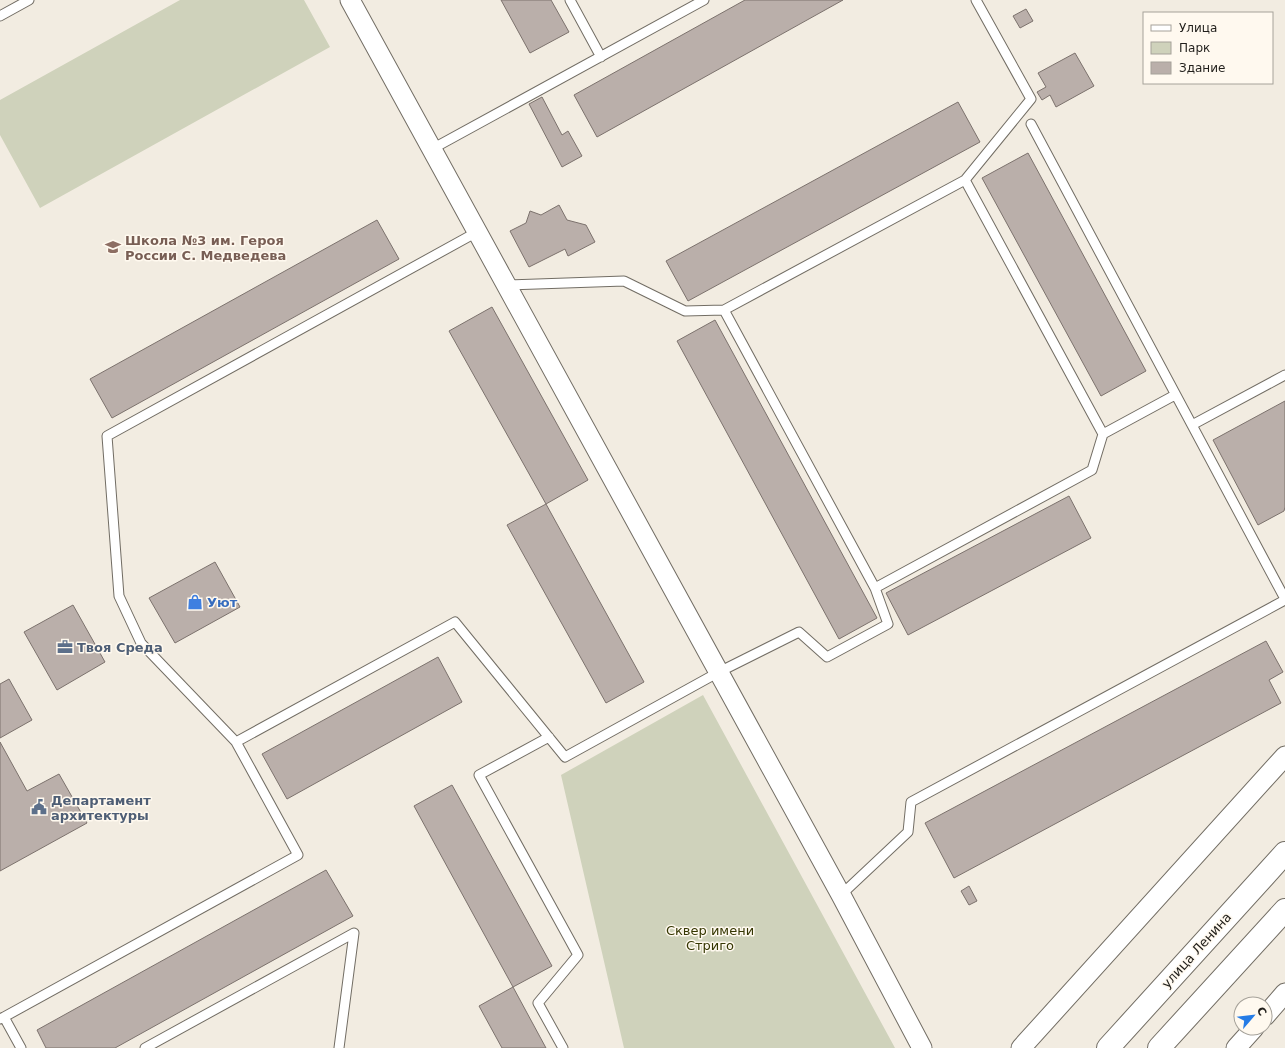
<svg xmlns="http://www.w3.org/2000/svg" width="1285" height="1048" viewBox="0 0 1285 1048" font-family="'DejaVu Sans',sans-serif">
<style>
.park{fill:#cfd2bb}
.building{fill:#baafaa;stroke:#7c726d}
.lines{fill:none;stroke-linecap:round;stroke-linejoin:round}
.service-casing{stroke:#726d64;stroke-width:11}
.minor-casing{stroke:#726d64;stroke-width:21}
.secondary-casing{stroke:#726d64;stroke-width:24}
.service{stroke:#fff;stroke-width:9}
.minor{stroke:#fff;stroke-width:19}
.secondary{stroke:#fff;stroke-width:22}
.labels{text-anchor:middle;stroke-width:3;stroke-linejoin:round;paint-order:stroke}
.education-label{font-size:13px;font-weight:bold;fill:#785e54;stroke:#fff9ef;text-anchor:start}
.shop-label{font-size:13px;font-weight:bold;fill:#366cbe;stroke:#fff9ef;text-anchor:start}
.service-label{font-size:13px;font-weight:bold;fill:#4e5e75;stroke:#fff9ef;text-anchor:start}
.park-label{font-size:13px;fill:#353702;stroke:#fff9ef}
.street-label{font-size:13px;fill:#211f1b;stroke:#fff9ef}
</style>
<rect width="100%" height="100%" fill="#f2ece1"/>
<path class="park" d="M180,0H304L330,47L40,208L0,135V100Z
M703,695L895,1048H624L561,775Z"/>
<path class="building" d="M501,0H551L569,32L530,53Z
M745,0H843L597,137L574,95Z
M1026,9L1033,21L1020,28L1013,16Z
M1075,53L1094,86L1056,107L1050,95L1042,100L1037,92L1046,87L1038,73Z
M542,97L562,135L568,131L582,156L562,167L529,104Z
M958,102L980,142L688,301L666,261Z
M1028,153L1146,371L1101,396L982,178Z
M559,205L567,220L586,225L595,242L568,256L565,249L529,267L510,231L526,223L530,211L541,215Z
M377,220L399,259L112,418L90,379Z
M492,307L588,480L546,504L449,331Z
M715,320L877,618L839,639L677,341Z
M1285,401V507L1284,511L1258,525L1213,440Z
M1069,496L1091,538L908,635L886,593Z
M546,504L644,682L606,703L507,525Z
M215,562L240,607L175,643L149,598Z
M73,605L105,662L57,690L24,632Z
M1266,641L1283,672L1269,680L1281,703L954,878L925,823Z
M438,657L462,702L287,799L262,754Z
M9,679L32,720L0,738V684Z
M0,742L27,791L59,774L87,823L0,871Z
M452,785L552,966L513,987L414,806Z
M326,870L353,916L115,1048H46L37,1030Z
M969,886L977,901L969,905L961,891Z
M513,987L546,1048H502L479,1006Z"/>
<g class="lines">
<defs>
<path id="service" d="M570,0L601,57
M0,16L29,0
M1031,124L1285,599
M432,149L704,0
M965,180L1103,434L1175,395
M507,285L624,281L685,311L724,310L965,180L1031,99L976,0
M724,310L875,588
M1192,425L1285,375
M549,737L479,775L578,955L538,1003L563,1048
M236,742L141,643L119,596L107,436L477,232
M841,895L908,832L911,802L1285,600
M4,1017L298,855L236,742L455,622L565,757L719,672L799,632L827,657L888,624L875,588L1092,470L1103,434
M0,1019L4,1017L21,1048
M145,1048L354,933L339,1048"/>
<path id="minor" d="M350,0L841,895L922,1048
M1265,1016L1285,993
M1021,1048L1285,756
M1236,1048L1254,1028"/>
<path id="secondary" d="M1108,1048L1285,853
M1159,1048L1285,910"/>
</defs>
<use href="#service" class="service-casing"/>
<use href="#minor" class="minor-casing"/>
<use href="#secondary" class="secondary-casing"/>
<use href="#service" class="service"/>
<use href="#minor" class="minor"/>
<use href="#secondary" class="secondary"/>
</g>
<defs>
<symbol id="school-bare" viewBox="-9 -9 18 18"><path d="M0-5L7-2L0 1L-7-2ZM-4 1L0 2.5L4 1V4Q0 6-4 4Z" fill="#8d6e63" stroke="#fff9ef" stroke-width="2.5" paint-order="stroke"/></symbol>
<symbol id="shop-bare" viewBox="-9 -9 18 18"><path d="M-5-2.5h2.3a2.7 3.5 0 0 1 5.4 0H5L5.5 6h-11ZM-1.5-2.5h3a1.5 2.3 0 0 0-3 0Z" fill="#3f7fe0" stroke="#fff9ef" stroke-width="2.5" paint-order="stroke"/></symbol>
<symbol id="office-bare" viewBox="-9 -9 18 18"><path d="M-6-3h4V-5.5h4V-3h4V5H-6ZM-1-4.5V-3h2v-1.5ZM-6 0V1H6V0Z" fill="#5c6f8a" stroke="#fff9ef" stroke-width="2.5" paint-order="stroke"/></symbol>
<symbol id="civic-bare" viewBox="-9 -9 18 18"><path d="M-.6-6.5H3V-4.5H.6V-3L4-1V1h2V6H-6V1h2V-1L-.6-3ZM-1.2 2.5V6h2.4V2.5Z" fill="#5c6f8a" stroke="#fff9ef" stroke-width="2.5" paint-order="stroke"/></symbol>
</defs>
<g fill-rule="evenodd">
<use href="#school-bare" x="102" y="236" width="22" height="22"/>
<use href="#shop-bare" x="184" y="591" width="22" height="22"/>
<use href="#office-bare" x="54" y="636" width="22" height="22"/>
<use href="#civic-bare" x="28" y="796" width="22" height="22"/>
</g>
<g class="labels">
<g class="education-label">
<text x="125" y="245">Школа №3 им. Героя<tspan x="125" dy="15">России С. Медведева</tspan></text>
</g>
<g class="shop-label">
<text x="207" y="607">Уют</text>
</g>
<g class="service-label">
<text x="77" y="652">Твоя Среда</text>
<text x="51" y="805">Департамент<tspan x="51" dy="15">архитектуры</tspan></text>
</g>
<g class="park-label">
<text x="710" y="935">Сквер имени<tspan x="710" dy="15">Стриго</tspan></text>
</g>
<g class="street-label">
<text transform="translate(1196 950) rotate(-48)" y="5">улица Ленина</text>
</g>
</g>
<rect x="1143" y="12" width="130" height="72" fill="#fff9ef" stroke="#a6a29a"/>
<rect x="1151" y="25" width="20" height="6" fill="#ffffff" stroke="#a6a29a"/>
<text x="1179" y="32" font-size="12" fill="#211f1b">Улица</text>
<rect x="1151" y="42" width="20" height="12" fill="#cfd2bb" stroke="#a6a29a"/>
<text x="1179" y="52" font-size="12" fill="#211f1b">Парк</text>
<rect x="1151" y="62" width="20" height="12" fill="#baafaa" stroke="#a6a29a"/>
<text x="1179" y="72" font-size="12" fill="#211f1b">Здание</text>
<g transform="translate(1253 1016) rotate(62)"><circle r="19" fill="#fff9ef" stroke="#a6a29a"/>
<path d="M0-3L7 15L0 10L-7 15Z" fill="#257ce6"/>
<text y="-6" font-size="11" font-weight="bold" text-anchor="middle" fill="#211f1b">С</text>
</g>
</svg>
